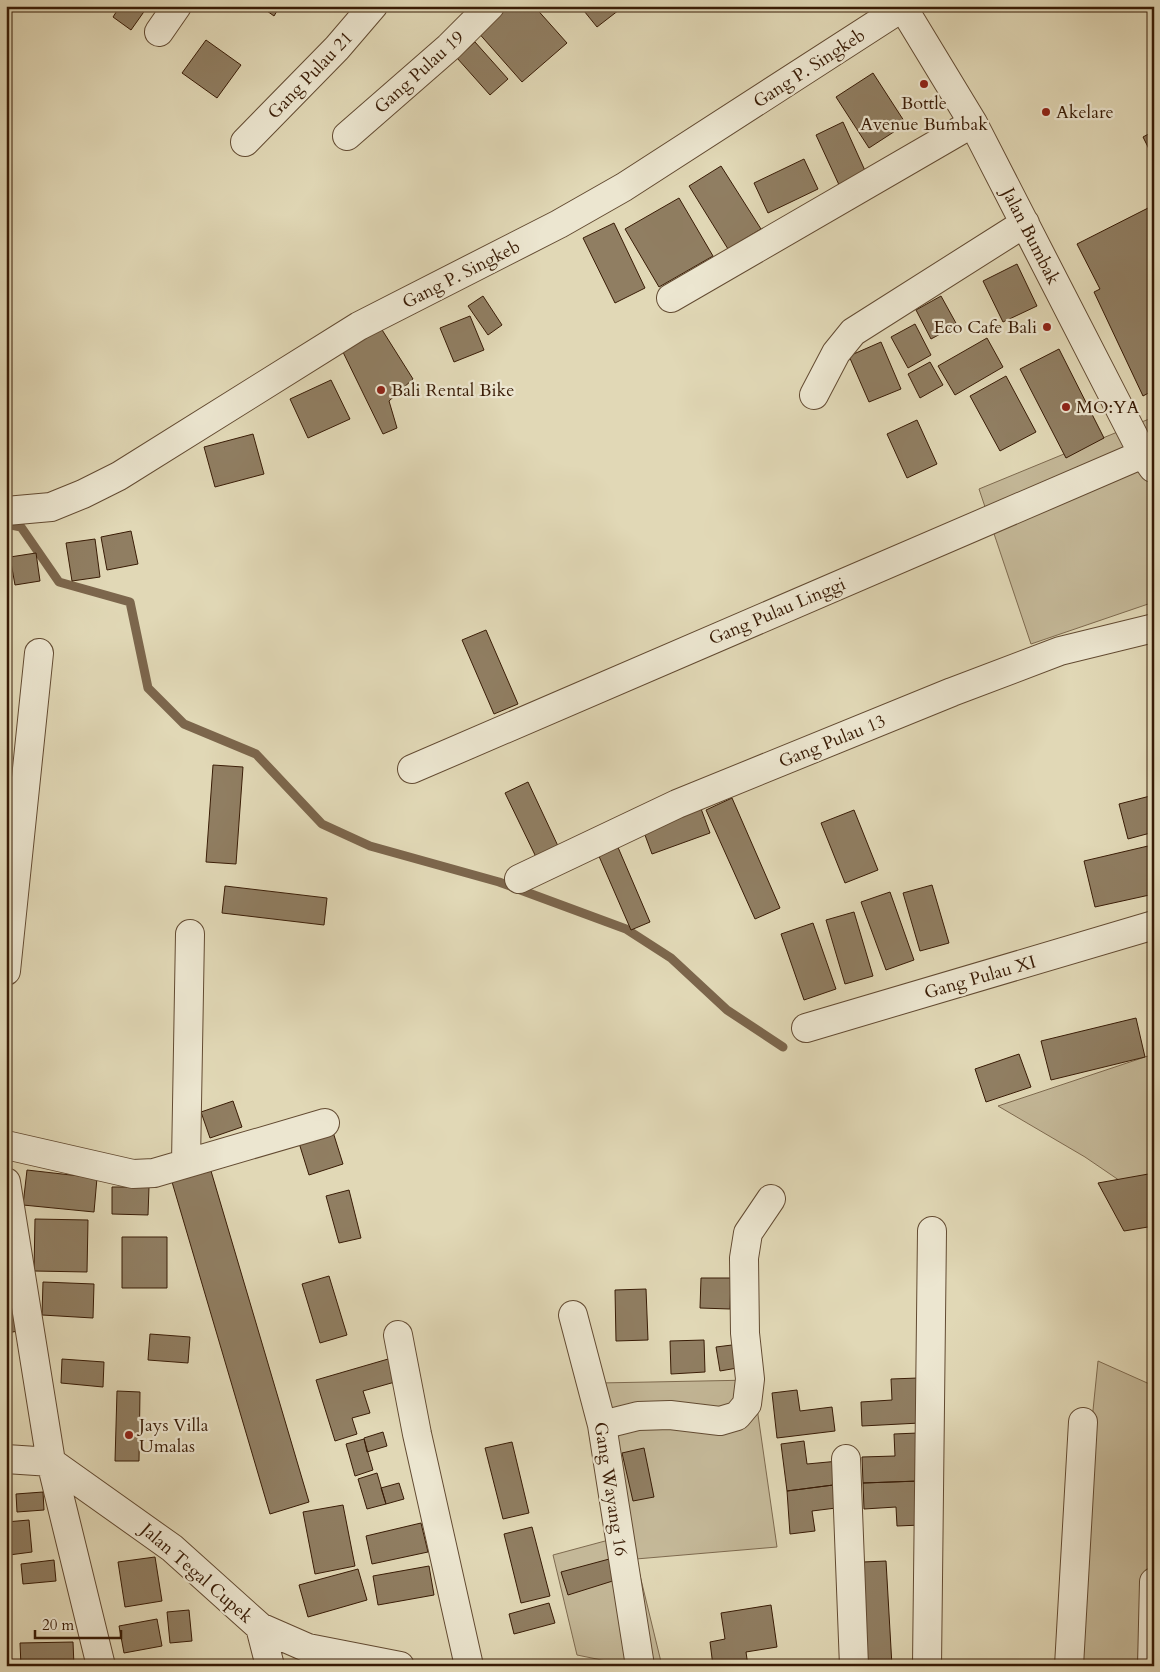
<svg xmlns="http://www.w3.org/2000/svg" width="1160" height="1672" viewBox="0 0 1160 1672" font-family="Cardo,serif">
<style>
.green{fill:#c4b898;stroke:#7e6a4f}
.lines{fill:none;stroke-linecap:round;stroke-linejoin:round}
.stream{stroke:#7c664c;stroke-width:9}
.building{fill:#907e62;stroke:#391c06}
.minor-casing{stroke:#634b32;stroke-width:30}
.minor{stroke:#ece6d0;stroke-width:28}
.poi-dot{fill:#8f2418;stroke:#ece6d0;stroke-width:2}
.labels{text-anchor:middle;stroke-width:4.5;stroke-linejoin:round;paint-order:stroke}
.street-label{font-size:18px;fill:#391c06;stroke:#ece6d0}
.poi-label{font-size:18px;fill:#391c06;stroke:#ece6d0;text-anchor:start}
</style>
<rect width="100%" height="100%" fill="#e1d8b6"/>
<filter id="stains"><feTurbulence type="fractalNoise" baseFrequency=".004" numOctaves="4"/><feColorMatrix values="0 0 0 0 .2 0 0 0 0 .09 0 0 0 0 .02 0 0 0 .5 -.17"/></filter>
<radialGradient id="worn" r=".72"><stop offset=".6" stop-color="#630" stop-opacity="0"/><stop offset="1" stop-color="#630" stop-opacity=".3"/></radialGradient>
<path class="green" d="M1149,419L1154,426V602L1031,644L979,489Z
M1154,1054V1204L1085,1157L998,1106Z
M1098,1361L1154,1386V1536H1149L1150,1666H1070L1078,1558Z
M753,1380L777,1547L636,1559L662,1666H631L577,1655L553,1555L631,1534L599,1383Z"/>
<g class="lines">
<path class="stream" d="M6,524L21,527L59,582L130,602L148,688L184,724L256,754L322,824L370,846L499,882L626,929L671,958L727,1010L783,1047"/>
</g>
<path class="building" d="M120,6H148L131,30L113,17Z
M260,6H280L274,16Z
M503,6H534L567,43L522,82L476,30Z
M580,6H615L619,10L597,27Z
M206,40L241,65L217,98L182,73Z
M475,42L508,79L490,95L457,58Z
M873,73L906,124L869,148L836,97Z
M843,122L867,175L840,187L816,135Z
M1154,131V159L1143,137Z
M804,159L818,189L768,213L754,183Z
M721,166L761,229L728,249L689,186Z
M679,198L713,256L659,287L625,229Z
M1154,205V390L1143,396L1094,292L1100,289L1077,244Z
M614,223L645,288L615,303L583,238Z
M1017,264L1037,306L1003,322L983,281Z
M483,296L502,325L488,335L468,306Z
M941,296L957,325L931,339L916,310Z
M470,316L484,350L454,362L440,328Z
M915,324L931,355L908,368L891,337Z
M379,325L413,379L389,401L397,428L383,434L340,346Z
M987,338L1003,367L955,395L938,366Z
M881,342L901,389L869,402L849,356Z
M1059,349L1104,438L1066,458L1020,369Z
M930,362L943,385L920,398L908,374Z
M1006,376L1036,432L1000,451L970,396Z
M331,380L350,419L308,438L290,399Z
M917,420L937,464L907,478L887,434Z
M253,434L264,474L215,487L204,447Z
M131,531L138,564L107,570L101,537Z
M95,539L100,577L72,581L66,543Z
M36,553L40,581L15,585L10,557Z
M486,630L518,704L494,714L462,640Z
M213,765L243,767L236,864L206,862Z
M528,782L558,846L536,857L505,793Z
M1154,795V832L1128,839L1119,804Z
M732,798L780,908L755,919L706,810Z
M700,806L710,833L652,854L642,827Z
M854,810L878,870L845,883L821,823Z
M617,845L650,922L631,930L598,854Z
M1148,846L1154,871V894L1095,907L1084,861Z
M932,885L949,943L920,951L903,893Z
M225,886L327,898L324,925L222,913Z
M890,892L914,960L886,970L861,902Z
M854,912L873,976L845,984L826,920Z
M813,923L836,989L804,1000L781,934Z
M1136,1018L1145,1057L1051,1080L1041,1041Z
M1019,1054L1031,1087L986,1102L975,1069Z
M233,1101L242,1127L210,1138L201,1112Z
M333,1132L343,1164L309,1175L299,1143Z
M27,1170L97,1178L94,1212L23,1205Z
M211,1171L309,1502L270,1514L172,1182Z
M1154,1173V1226L1124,1231L1098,1183Z
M112,1187H149L148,1215L112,1214Z
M349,1190L361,1238L339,1243L326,1196Z
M35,1219L88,1220L87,1272L34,1271Z
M122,1237H167V1288H122Z
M329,1276L347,1335L320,1343L302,1284Z
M701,1278H731L730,1309L700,1308Z
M43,1282L94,1284L93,1318L42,1315Z
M18,1289L25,1330L6,1333V1291Z
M646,1289L648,1340L616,1341L615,1290Z
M150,1334L190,1337L188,1363L148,1360Z
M704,1340L705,1372L671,1374L670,1341Z
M740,1344L743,1367L720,1371L716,1347Z
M395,1357L402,1380L363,1391L370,1413L352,1418L357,1434L335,1441L316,1380Z
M62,1359L104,1362L103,1387L61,1383Z
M918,1378L920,1423L862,1426L861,1402L892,1400L891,1379Z
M797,1390L800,1411L832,1407L835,1431L777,1438L772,1393Z
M117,1391L140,1392L139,1461H115Z
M383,1432L387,1446L367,1452L364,1438Z
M918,1433L919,1481L863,1483L862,1457L895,1456L894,1434Z
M364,1439L373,1470L355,1476L346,1444Z
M804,1441L807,1464L839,1461L841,1484L787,1491L781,1444Z
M512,1442L529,1513L503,1519L485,1448Z
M644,1448L654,1497L633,1501L622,1453Z
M377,1473L386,1504L367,1509L358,1479Z
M919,1481L921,1525L897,1526L896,1507L864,1509L863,1483Z
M399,1483L404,1499L386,1504L381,1488Z
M841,1484L844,1507L812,1511L815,1531L790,1534L787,1491Z
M43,1492L44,1510L17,1512L16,1494Z
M343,1505L355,1566L315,1574L303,1512Z
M29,1520L32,1552L9,1555L6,1522Z
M421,1523L428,1552L372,1564L366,1536Z
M532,1527L550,1596L521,1603L504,1534Z
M155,1557L162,1601L125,1607L118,1562Z
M613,1558L619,1579L568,1595L561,1572Z
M54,1560L56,1581L23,1584L21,1564Z
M886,1561L892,1666H868L863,1562Z
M429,1566L434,1595L378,1605L373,1576Z
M358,1569L367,1600L308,1617L299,1585Z
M549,1603L555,1623L514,1634L509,1614Z
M771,1605L777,1647L746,1652L748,1666H713L710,1642L725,1639L721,1613Z
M189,1610L192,1641L170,1643L167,1612Z
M157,1619L162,1646L124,1653L119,1626Z
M73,1642L74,1666H21L20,1643Z
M222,1664V1666H185V1665Z"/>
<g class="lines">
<defs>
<path id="minor" d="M902,6L973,123L1143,454L1153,468
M159,32L177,6
M347,136L449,47L490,6
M245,142L337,48L373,6
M671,298L973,123
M814,395L836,353L853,332L1025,223
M6,511L51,507L83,494L119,476L359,326L559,224L624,187L903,7
M412,769L1143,454
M519,879L677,804L952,692L1060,651L1154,628
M6,971L39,653
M806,1028L1154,925
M6,1145L133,1174L154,1173L325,1123
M186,1162L190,934
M6,1182L51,1462L101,1666
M573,1315L602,1425L640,1666
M398,1335L417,1434L469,1666
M602,1425L638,1416L670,1415L720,1421L737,1416L747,1404L750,1379L745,1333L744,1258L748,1233L771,1199
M6,1459L51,1462L172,1548L260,1627L308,1648L400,1666
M846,1459L854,1666
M260,1627L270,1666
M927,1666L932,1231
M1069,1666L1083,1422
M1152,1666L1154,1582"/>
</defs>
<use href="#minor" class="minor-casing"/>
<use href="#minor" class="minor"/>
</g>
<g class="poi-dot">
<circle cx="924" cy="84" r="5"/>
<circle cx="1046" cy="112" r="5"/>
<circle cx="1047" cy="327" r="5"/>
<circle cx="381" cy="390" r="5"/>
<circle cx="1066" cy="407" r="5"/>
<circle cx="129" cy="1435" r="5"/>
</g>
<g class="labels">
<g class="street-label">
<text transform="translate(809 68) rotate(-33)" y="6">Gang P. Singkeb</text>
<text transform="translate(419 72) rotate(-42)" y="6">Gang Pulau 19</text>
<text transform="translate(310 75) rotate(-46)" y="6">Gang Pulau 21</text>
<text transform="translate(1031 236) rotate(63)" y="6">Jalan Bumbak</text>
<text transform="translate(461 274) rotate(-27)" y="6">Gang P. Singkeb</text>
<text transform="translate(777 611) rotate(-23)" y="6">Gang Pulau Linggi</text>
<text transform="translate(832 741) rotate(-22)" y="6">Gang Pulau 13</text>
<text transform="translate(980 977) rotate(-16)" y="6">Gang Pulau XI</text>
<text transform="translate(611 1489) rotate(81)" y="6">Gang Wayang 16</text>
<text transform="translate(197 1573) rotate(41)" y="6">Jalan Tegal Cupek</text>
</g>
<g class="poi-label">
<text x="924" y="109" text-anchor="middle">Bottle<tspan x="924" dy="21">Avenue Bumbak</tspan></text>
<text x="1056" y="118">Akelare</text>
<text x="1037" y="333" text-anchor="end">Eco Cafe Bali</text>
<text x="391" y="396">Bali Rental Bike</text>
<text x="1076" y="413">MO:YA</text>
<text x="139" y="1431">Jays Villa<tspan x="139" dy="21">Umalas</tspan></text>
</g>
</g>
<rect width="1160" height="1672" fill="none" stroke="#e1d8b6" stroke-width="25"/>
<rect x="8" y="8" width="1145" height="1657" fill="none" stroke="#391c06" stroke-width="2.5"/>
<rect x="12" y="12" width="1135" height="1647" fill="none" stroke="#391c06"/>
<path d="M35 1630v8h86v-8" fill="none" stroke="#391c06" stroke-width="2.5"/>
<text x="42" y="1630" font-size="15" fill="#391c06" stroke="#ece6d0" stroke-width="4" paint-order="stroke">20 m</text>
<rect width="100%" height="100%" filter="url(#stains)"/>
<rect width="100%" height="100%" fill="url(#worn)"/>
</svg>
